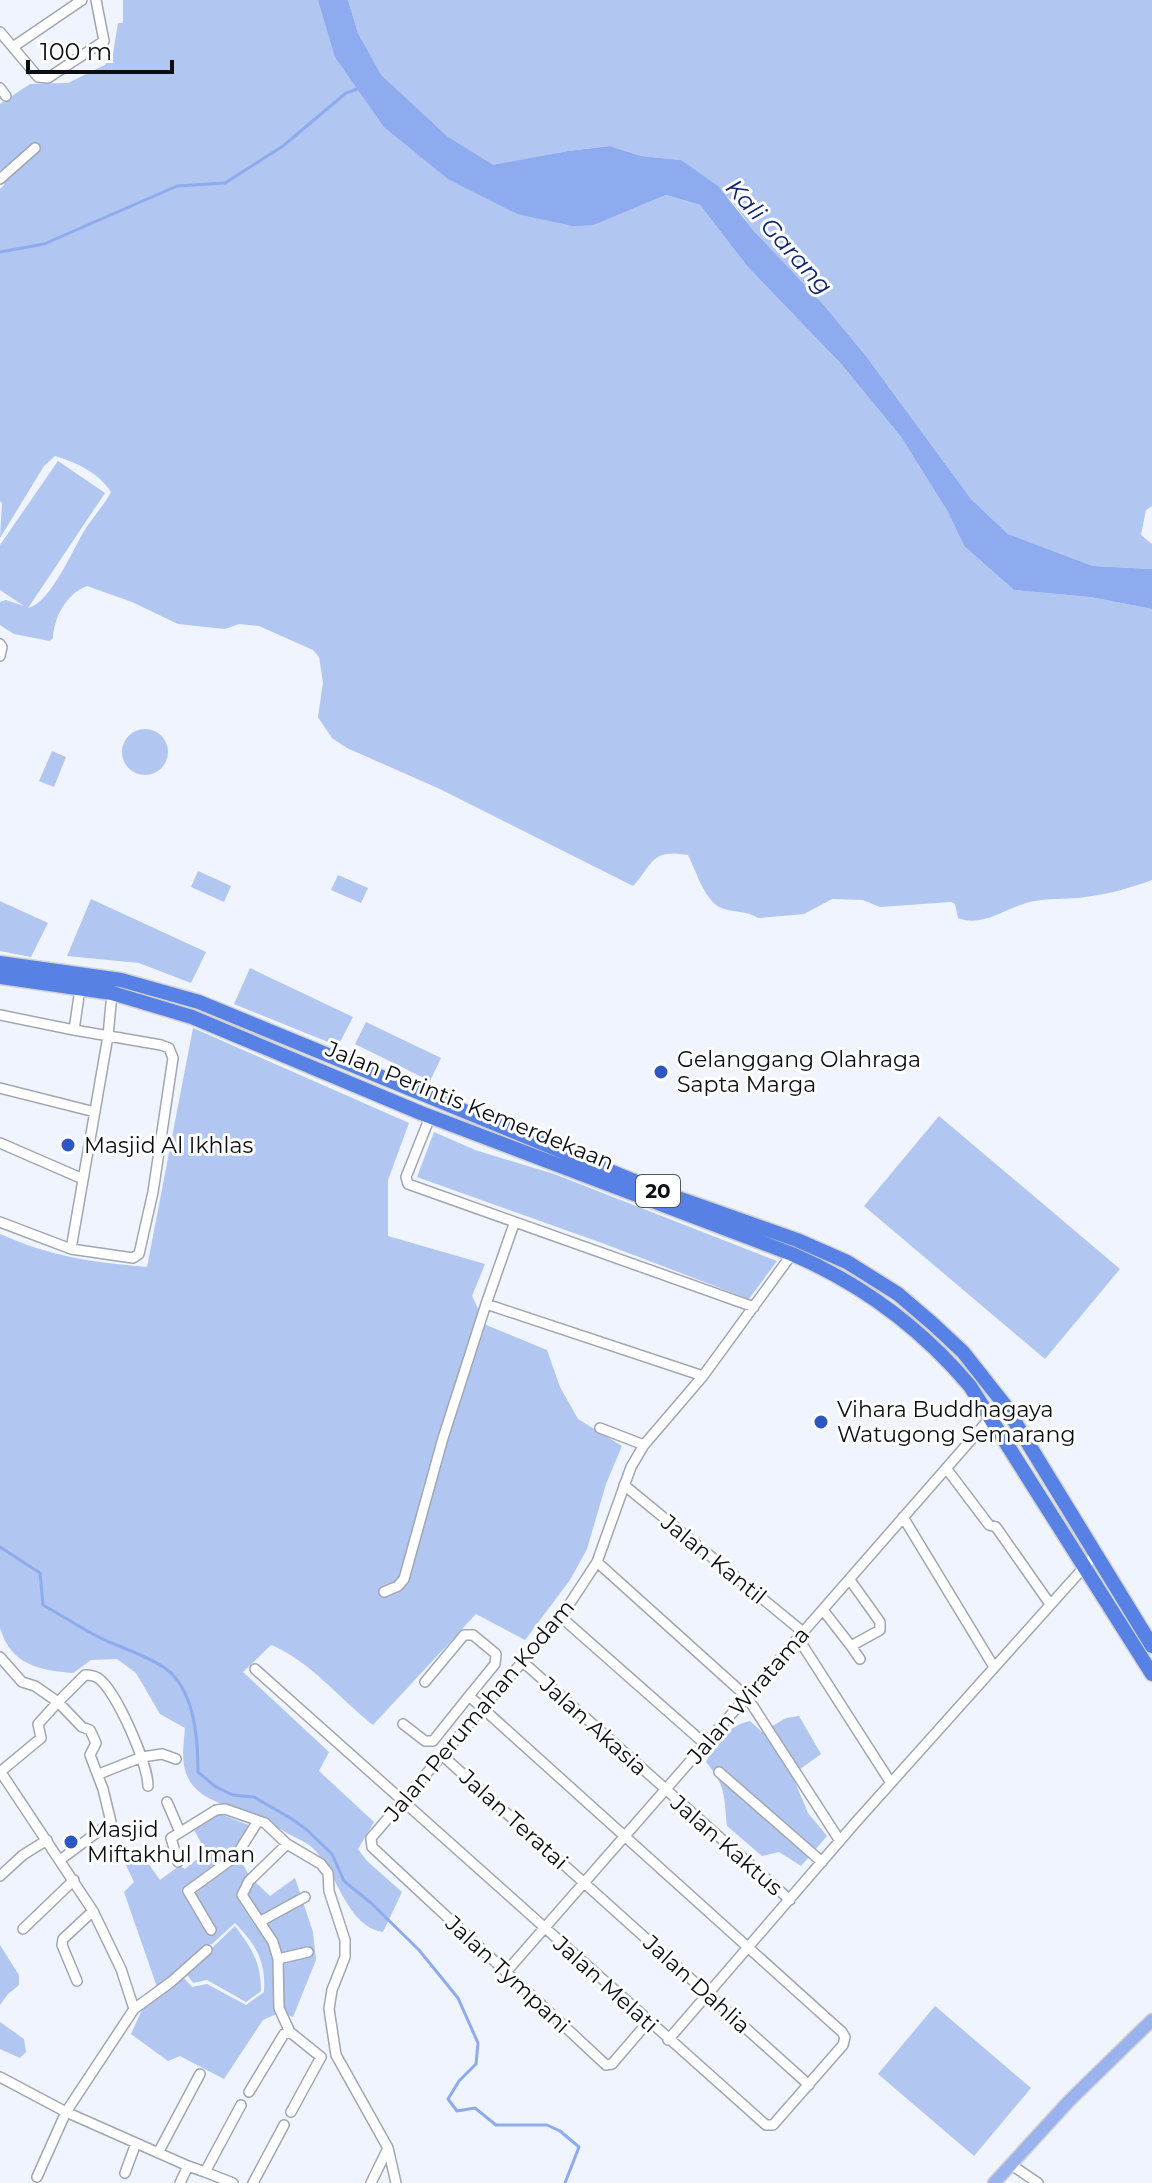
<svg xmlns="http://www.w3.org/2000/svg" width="1152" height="2183" viewBox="0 0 1152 2183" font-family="Montserrat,sans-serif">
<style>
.green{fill:#b1c6f1}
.water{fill:#8dabee}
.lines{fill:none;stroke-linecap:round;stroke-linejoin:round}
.stream{stroke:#8dabee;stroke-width:3}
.minor-casing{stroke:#a1a6b2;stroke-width:12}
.major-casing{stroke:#d3d3d4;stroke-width:15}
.highway-casing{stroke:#d3d3d4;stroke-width:17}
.minor{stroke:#fff;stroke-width:9}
.major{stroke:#9ab3ef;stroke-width:12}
.highway{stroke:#5781e5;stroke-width:14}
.poi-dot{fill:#2d55c4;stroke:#fff;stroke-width:3}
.labels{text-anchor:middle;stroke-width:6;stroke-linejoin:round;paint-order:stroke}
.shield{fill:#fff;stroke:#545658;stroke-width:2}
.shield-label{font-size:20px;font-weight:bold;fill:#0b0d11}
.poi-label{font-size:22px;fill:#0b0d11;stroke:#fff;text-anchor:start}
.street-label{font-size:22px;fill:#0b0d11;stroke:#fff}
.water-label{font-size:24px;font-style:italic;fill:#0c246f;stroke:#fff}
</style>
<rect width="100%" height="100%" fill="#eff4fe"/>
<path class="green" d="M123,0H318L384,126L448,178L517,214L594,225L666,195L700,205L747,266L842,365L901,437L948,512L964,546L1014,590L1090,597L1152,609V880C1131,888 1108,894 1085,897C1065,900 1043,897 1023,904C1002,911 981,927 958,918L955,904L951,902L880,907L863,900L832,899L804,914L758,918C746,910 731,913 719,907C704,898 696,871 688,855C650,848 653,865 633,886L440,789L347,748L332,738L318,717L323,682L319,657L313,650L259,626L239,624L225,629L178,624L132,602L87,586C66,594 54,617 53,638L50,641L14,634L0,625V602L6,600L24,606L0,590V545L58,461L105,493L28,608C51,603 73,548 86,528C94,516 104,505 111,492C99,473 76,462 55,456L44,466L0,538L2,503L0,501V189L4,185L0,168V104L30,84L68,83L105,65L113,54L118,23H123Z
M348,0H1152V506L1146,510L1141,535L1152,544V569L1093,566L1008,534L971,499L866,356L823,304L754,231L731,200L681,160L641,156L610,146L568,151L493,166L447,136L380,75L358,33Z
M122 752a23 23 0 1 1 46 0a23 23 0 1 1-46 0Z
M52,751L66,757L54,787L39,781Z
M198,871L231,886L224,902L191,887Z
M338,875L368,888L361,903L331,890Z
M91,899L206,952L191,983L139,963L67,956Z
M0,901L48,923L31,957L0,951Z
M250,968L353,1017L338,1046L234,1004Z
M366,1022L441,1058L430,1081L355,1044Z
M193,1028L409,1123L388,1180V1236L485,1264L472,1296L486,1325L547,1350L560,1387L578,1419L622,1446L606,1484L587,1549L570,1580L525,1640L476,1614L373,1725C340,1699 309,1660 271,1645L243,1672L329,1752L319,1771L374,1822L358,1849L367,1861L402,1892L383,1932C344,1926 337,1866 309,1845C301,1839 290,1836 282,1830C275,1826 269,1820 261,1817C233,1805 190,1803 184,1765C182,1754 184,1740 185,1728L160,1714L136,1673L117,1659L91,1660L73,1673C39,1670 11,1665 0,1628V1234C52,1257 91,1262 147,1267Z
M939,1116L1120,1269L1045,1359L864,1206Z
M434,1132L475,1150L554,1174L777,1261L749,1299L602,1243L417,1177Z
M799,1716L821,1754L792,1775L808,1813L827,1836L801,1866L779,1852L762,1856L727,1826C724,1796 726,1786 706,1762C716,1743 728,1725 750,1721L762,1732L786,1718Z
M218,1813L256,1828L238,1856L250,1877L270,1896L295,1878L313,1932L316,1960L293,2017L281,2012L263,2020L224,2079L180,2056L168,2061L131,2034L142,2010L184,1978L192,1987L207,1984L246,2005L264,1992C266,1960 256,1945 235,1923L212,1944L202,1947L167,1983L157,1987L124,1892L134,1882L124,1861L141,1853L160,1880L179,1866L185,1869L206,1852L194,1830Z
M235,1926C252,1949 261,1962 261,1991L246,2002L207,1980L193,1983L186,1973Z
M0,1945L19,1975V1985L8,1994L0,2005Z
M935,2006L1031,2088L974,2156L878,2074Z
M0,2022L24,2039L26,2052L20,2058L0,2049Z"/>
<path class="water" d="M318,0H348L358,33L381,75L447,136L493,165L568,151L610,146L641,156L681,160L718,186L754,231L823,304L866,356L971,499L1008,534L1093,566L1152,569V609L1090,597L1014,590L964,546L948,512L901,437L842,365L747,266L700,205L666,195L594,225L573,226L517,214L448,179L384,127L335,57Z"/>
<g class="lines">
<path class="stream" d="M0,252L44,244L177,186L225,183L283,146L346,93L360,88
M0,1547L40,1573L43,1605C65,1617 86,1632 109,1642C128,1650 147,1656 165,1668C195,1690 198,1739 198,1772L216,1787L233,1795L254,1797L292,1819L307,1830L332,1854L344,1881L371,1903L419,1950L458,1998L478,2043L476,2064L459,2081L448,2099L457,2111L475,2108L496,2125H547L560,2131L579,2147L565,2183"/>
<defs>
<path id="minor" d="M0,32L38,77L48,78L104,41L96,0
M13,47L82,0
M0,88L6,96
M0,179L35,148
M0,644L2,647L0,656
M0,1015L74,1030
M0,1088L95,1112
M430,1117L406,1177L408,1184L754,1307
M0,1143L83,1179
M0,1222L71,1249L108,1036L112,993
M514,1224L486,1304L703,1376
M71,1249L133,1258L139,1254L153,1192L173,1058L169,1048L161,1045L74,1030L80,989
M600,1428L644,1445
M946,1468L989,1525L996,1527L1050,1604
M624,1485L803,1632
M903,1517L994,1667
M597,1562L747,1697L840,1841
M384,1592L398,1586L404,1579L443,1438L486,1304
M823,1610L851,1646L880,1630V1622L850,1580
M561,1617L705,1744
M798,1638L891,1783
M851,1646L860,1659
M0,1657L22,1682L35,1686L58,1702L85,1675C90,1675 93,1675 98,1678C116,1690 148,1764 148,1786
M523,1662L790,1900
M255,1669L766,2125H773L843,2045L845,2037L842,2032L469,1696L495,1664L496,1654L473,1635H464L425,1682
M403,1724L425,1741H433L469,1696
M444,1757L809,2085
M0,1771L93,1911L121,1969L134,2009L66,2112L188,2166L180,2183
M0,1772L41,1738L38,1724L58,1702L82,1727L90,1730L96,1743L90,1755L103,1789L111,1822L60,1860
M719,1772L822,1862
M99,1774L142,1757L162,1754L176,1759
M167,1802L180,1832
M287,1844L249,1881L242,1895L273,1942L278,1959L279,2008L290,2032
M178,1862L171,1838L216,1810L225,1809L265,1823L287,1844L321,1864L328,1873L329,1891L345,1940V1957L332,1990L329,2009L336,2055L388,2148L396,2183
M0,1876L23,1855L47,1840
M261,1921L305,1897
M23,1929L74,1880
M211,1930L188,1891L236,1856L258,1821
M278,1959L308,1952
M506,1972L991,1417
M77,1981L62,1945L63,1939L93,1911
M134,2009L171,1982L207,1950
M648,2022L612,2064L606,2065L372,1847L371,1838L561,1617L597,1562L631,1467L644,1445L703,1376L792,1254
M668,2040L856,1822L1095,1555
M0,2077L66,2112L37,2177
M249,2092L284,2034L290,2032L321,2057L291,2112
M158,2153L200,2074
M1010,2164L1038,2183
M188,2166L205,2172L241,2105
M205,2172L233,2183
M125,2173L136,2143
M253,2183L284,2125
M371,2183L388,2148"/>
<path id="major" d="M994,2183L1070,2100L1152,2020"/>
<path id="highway" d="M0,963L121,980L199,1002L661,1192L797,1240L847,1262L898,1294L933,1324L963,1352L1004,1404L1152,1646
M0,977L112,993L192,1017L421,1113L792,1254C862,1284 921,1328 970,1386L1152,1674"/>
</defs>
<use href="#minor" class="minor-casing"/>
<use href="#major" class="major-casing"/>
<use href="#highway" class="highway-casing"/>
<use href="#minor" class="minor"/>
<use href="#major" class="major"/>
<use href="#highway" class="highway"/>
</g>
<g class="poi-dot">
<circle cx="661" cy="1072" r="8"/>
<circle cx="68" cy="1145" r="8"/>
<circle cx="821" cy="1422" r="8"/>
<circle cx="71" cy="1842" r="8"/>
</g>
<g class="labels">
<rect class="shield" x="636" y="1175" width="44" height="32" rx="6"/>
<g class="shield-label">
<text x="658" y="1198">20</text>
</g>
<g class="poi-label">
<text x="677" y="1067">Gelanggang Olahraga<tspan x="677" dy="25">Sapta Marga</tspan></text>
<text x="84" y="1153">Masjid Al Ikhlas</text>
<text x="837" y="1417">Vihara Buddhagaya<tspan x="837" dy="25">Watugong Semarang</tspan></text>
<text x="87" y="1837">Masjid<tspan x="87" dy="25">Miftakhul Iman</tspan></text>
</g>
<g class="street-label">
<text transform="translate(470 1105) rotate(22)" y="8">Jalan Perintis Kemerdekaan</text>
<text transform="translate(714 1559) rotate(39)" y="8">Jalan Kantil</text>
<text transform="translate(748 1695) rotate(-49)" y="8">Jalan Wiratama</text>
<text transform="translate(479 1710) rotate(-50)" y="8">Jalan Perumahan Kodam</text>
<text transform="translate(594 1726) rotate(42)" y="8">Jalan Akasia</text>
<text transform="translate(514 1819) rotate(42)" y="8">Jalan Teratai</text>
<text transform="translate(727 1845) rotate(41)" y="8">Jalan Kaktus</text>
<text transform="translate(508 1974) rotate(43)" y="8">Jalan Tympani</text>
<text transform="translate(606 1984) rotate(42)" y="8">Jalan Melati</text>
<text transform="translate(697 1984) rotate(42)" y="8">Jalan Dahlia</text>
</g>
<g class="water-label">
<text transform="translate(779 237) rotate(48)" y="8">Kali Garang</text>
</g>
</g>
<path d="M28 60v12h144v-12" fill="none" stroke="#0b0d11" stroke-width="4"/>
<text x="40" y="60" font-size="24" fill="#0b0d11" stroke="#ffffff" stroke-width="6" paint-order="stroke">100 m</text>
</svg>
